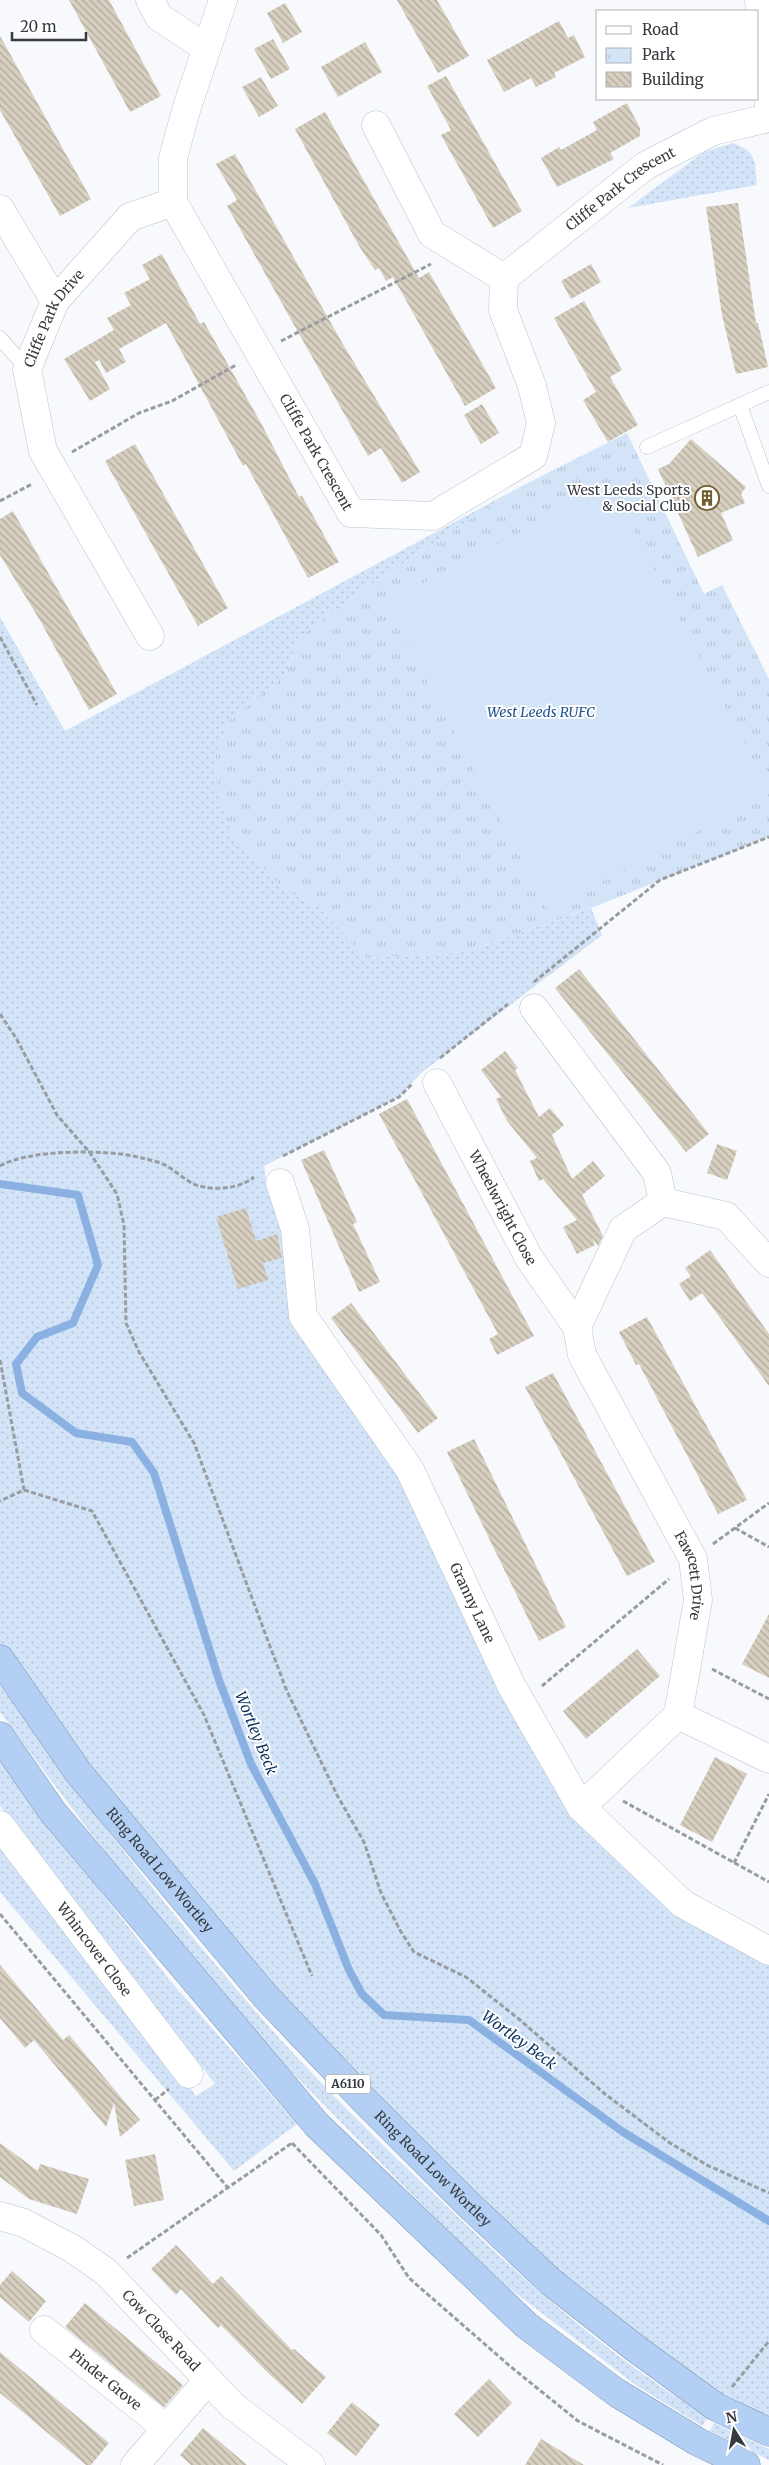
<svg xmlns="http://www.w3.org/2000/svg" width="769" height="2465" viewBox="0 0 769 2465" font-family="Merriweather,serif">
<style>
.grass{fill:url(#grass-dots)}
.park{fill:url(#park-tufts)}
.pitch{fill:#d3e4f9}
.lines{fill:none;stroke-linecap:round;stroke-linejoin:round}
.stream{stroke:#8ab1e2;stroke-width:8}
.building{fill:url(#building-back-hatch)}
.service-casing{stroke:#b8c3d1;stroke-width:15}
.minor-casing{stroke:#b8c3d1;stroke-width:29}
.trunk-casing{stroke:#7b94b3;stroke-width:29}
.path{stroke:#999ca0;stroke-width:3;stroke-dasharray:5 2.5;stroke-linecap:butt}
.service{stroke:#fff;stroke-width:14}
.minor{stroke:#fff;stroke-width:28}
.trunk{stroke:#b3d0f4;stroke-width:28}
.labels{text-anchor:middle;stroke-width:4;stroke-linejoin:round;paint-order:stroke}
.shield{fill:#fff;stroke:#727679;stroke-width:1}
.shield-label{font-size:12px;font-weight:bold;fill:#363b40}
.street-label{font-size:14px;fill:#363b40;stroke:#fff}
.poi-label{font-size:14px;fill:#363b40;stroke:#fff;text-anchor:end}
.park-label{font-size:14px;font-style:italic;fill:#225591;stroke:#fff}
.water-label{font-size:15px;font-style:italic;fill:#0b325f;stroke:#fff}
</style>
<defs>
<pattern id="grass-dots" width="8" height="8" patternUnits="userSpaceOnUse" patternTransform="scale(1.25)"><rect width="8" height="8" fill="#d3e4f9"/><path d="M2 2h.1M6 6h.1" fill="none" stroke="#b6c4d6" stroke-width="1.8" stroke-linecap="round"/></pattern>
<pattern id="park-tufts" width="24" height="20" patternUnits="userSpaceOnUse" patternTransform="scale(1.25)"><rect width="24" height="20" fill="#d3e4f9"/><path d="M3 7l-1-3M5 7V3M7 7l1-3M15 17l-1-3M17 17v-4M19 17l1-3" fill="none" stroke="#b6c4d6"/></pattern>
<pattern id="building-back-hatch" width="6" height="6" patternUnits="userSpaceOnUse" patternTransform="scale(1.25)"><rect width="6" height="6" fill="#d7cfc0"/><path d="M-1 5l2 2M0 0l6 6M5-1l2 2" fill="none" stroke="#afa99d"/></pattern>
</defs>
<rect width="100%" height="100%" fill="#f7f9fc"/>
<path class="grass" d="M733,143C757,152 755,161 757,185L628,208L704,152Z
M520,487L367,587L299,637L286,675L227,722L285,890L319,907L366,958L465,952L591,908L602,935L421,1073L399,1097L264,1166L268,1195L295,1229L303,1316L410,1470L557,1762L683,1904L769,1951V2432L635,2348L365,2101L0,1655V617L65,731Z
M0,1685C85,1804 174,1919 271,2029C323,2087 380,2143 437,2197C520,2277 609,2357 708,2417L702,2426L637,2386L509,2288L436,2219L283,2063L144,1903L47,1775L0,1712Z
M0,1762L172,1983L297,2124L234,2171L0,1892V1841L196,2096L215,2084L0,1806Z
M714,2423L769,2449V2460L710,2431Z"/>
<path class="park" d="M627,433L704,594L722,585L769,679V837L591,908L465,952L366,958L319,907L285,890L233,838L217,790L216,754L227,722L286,675L299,637L367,587L520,487Z"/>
<path class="pitch" d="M609,485L769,790V794L548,910L386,603Z"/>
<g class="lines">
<path class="stream" d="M0,1184L78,1195L98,1265L73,1323L37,1337L16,1364L22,1393L76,1433L132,1442L154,1473L219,1680L251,1764L315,1884L349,1970L362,1994L384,2015L469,2020L623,2132L769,2221"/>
</g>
<path class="building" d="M69,0H109L161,96L130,112Z
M397,0H437L469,56L438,73Z
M285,3L302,32L283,43L267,13Z
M559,21L568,38L574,35L585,57L554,73L556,77L536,87L531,78L504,92L487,60Z
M0,36L91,199L60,216L0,110Z
M273,39L290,69L271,79L254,49Z
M365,42L382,72L338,97L321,67Z
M446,76L522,211L493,228L441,135L451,130L427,86Z
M261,77L278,106L259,117L242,87Z
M627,103L640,128V136L610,153L614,159L557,187L541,158L559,147L561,150L597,130L593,122Z
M325,112L419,278L429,272L496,388L465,406L393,277L386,281L379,268L375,270L359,246L295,129Z
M235,154L344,346L420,472L402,483L381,448L368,456L227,206L237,200L216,164Z
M738,203L756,323H758L768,367L736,374L722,315L706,207Z
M162,254L200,324L204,322L262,425L299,497L302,496L339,562L308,578L246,464L243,466L166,323L119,349L126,362L106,373L99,360L95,362L110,389L90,401L64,359L114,330L107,318L131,305L124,293L150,279L142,265Z
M591,264L601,282L571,299L561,281Z
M584,301L622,370L610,377L638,425L608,442L583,400L596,392L554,318Z
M482,404L499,433L481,444L464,415Z
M691,439L746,487L741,494L745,503L721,513L733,540L698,557L658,469L669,464Z
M135,444L228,608L198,626L105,461Z
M13,511L117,694L89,710L41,622L0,555V519Z
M579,969L709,1134L686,1152L555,988Z
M505,1051L518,1068L515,1070L539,1117L550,1108L564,1125L552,1135L572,1179L593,1161L605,1176L582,1195L603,1236L598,1246L592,1238L595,1245L577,1254L563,1227L577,1220L543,1179L539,1181L530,1161L537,1158L507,1121L496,1099L501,1097L481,1070Z
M407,1099L534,1336L497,1355L489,1339L498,1334L379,1114Z
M717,1144L737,1151L727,1180L707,1173Z
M324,1150L357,1222L353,1224L380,1282L359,1292L301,1160Z
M246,1208L256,1241L277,1234L282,1258L263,1263L268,1280L238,1289L216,1217Z
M710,1250L769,1334V1386L702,1293L690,1301L679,1284L691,1276L685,1268Z
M351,1303L438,1418L418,1433L331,1318Z
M647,1317L747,1500L718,1514L639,1364L636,1365L619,1332Z
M553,1373L655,1562L627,1576L525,1387Z
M474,1439L566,1627L539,1641L447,1452Z
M769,1614V1678L742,1664Z
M637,1649L660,1676L586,1739L563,1711Z
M715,1757L747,1774L712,1842L680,1825Z
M0,1965L63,2040L69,2035L140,2120L120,2137L114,2103L106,2127L34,2040L25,2048L0,2018Z
M0,2143L38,2171L40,2164L89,2179L77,2214L29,2199L0,2177Z
M155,2154L164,2200L134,2206L125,2160Z
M176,2245L213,2284L221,2276L292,2350L294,2349L326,2377L302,2404L266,2371L221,2325L218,2328L181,2289L176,2295L151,2269Z
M12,2271L46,2301L29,2322L0,2297V2285Z
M85,2303L183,2385L164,2407L65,2327Z
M0,2352L109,2443L91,2465H86L0,2393Z
M489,2379L512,2403L478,2437L454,2414Z
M352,2402L380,2425L356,2456L327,2433Z
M203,2428L220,2442L247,2465H191L180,2455Z
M541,2439L584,2465H525Z"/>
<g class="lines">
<defs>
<path id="service" d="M0,338L27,369
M740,405L769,486
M647,447L769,392"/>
<g id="minor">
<path d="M150,0L159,17L206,48"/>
<path id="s1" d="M223,0L187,107L173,158V202L351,513L433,516L533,456L541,423L532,386L503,310L504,278L645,166L713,131L769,118"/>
<path d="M759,0L769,106"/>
<path d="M376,125L432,234L504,278"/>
<path d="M0,209L55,301"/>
<path id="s2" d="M150,636L43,451L27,369L55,301L130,217L173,202"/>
<path d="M534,1008L657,1173L663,1202"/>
<path id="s3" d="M437,1083L529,1258L577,1327L582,1355L693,1559L698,1600L678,1715L581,1807"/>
<path id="s4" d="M280,1183L295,1229L303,1316L410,1470L511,1685L581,1807L683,1904L769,1951"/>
<path d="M577,1327L623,1229L663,1202L726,1216L769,1263"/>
<path d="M678,1715L769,1759"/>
<path id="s5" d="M0,1825L189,2074"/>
<path id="s6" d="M0,2216L24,2223L73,2249L106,2272L233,2406L311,2465"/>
<path id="s7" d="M44,2330L166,2428"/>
<path d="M135,2465L208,2380"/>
</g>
<g id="trunk">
<path id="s8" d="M0,1659L78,1772L266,1997L365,2101L468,2204L551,2282L635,2348L716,2407L769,2432"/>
<path d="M0,1736L52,1811L317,2125L526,2325L617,2393L698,2442L746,2465"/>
</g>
</defs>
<use href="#service" class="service-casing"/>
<use href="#minor" class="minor-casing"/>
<use href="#trunk" class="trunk-casing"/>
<path class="path" d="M281,341L431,264
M72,452L139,413L172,401L236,365
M0,501L32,484
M0,637L37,705
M534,982L660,880L769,837
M0,1014L16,1038L57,1115L90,1153L117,1194L124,1225L126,1323L139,1352L194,1443L286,1689L338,1797L364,1842L381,1893L401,1932L414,1952L466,1977L520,2020L605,2094L670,2143L707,2165L769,2193
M440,1058L508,1004
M283,1156L399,1097L412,1084
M0,1166C28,1149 110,1149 142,1158C150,1160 160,1162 167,1166C177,1172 186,1181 196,1185C213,1191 240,1189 254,1177
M0,1360L24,1490L0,1501
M24,1490L92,1511L204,1715L312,1976
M735,1528L769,1547
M713,1544L769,1503
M712,1669L769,1699
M542,1686L669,1579
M623,1801L769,1882
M734,1863L769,1794
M0,1914L228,2188
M155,2100L169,2089
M292,2143L381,2235L409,2278L511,2367L578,2421L663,2465
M127,2258L292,2143
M732,2387L769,2341"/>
<use href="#service" class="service"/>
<use href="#minor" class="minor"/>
<use href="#trunk" class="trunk"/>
</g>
<defs>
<symbol id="building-ring" viewBox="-11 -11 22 22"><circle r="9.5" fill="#fff" stroke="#735d2d" stroke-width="1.5"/><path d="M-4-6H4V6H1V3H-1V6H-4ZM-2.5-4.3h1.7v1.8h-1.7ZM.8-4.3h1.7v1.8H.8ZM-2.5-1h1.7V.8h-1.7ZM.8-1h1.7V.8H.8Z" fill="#735d2d"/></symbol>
</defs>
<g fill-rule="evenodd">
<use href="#building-ring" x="693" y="484" width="28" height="28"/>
</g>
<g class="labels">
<rect class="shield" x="325.5" y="2074.5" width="45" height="19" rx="4"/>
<g class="shield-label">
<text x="348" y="2088">A6110</text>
</g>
<g class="street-label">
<text dy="5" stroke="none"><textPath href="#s1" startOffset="1099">Cliffe Park Crescent</textPath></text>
<text dy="5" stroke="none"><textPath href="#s2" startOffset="355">Cliffe Park Drive</textPath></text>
<text dy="5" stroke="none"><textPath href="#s1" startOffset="498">Cliffe Park Crescent</textPath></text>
<text dy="5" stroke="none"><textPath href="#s3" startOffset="141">Wheelwright Close</textPath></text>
<text dy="5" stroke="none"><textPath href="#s3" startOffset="558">Fawcett Drive</textPath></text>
<text dy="5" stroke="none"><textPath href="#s4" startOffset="470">Granny Lane</textPath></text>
<text dy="5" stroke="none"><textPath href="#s8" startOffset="265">Ring Road Low Wortley</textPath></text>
<text dy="5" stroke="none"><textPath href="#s5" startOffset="156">Whincover Close</textPath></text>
<text dy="5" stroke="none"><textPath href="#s8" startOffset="670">Ring Road Low Wortley</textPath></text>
<text dy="5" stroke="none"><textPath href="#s6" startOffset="201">Cow Close Road</textPath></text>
<text dy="5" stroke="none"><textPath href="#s7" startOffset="79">Pinder Grove</textPath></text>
</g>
<g class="poi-label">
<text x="690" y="495">West Leeds Sports<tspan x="690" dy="16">&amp; Social Club</tspan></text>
</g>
<g class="park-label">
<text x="541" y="717">West Leeds RUFC</text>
</g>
<g class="water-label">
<text transform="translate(256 1733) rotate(68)" y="5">Wortley Beck</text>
<text transform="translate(519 2040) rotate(36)" y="5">Wortley Beck</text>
</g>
</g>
<rect x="596" y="10" width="162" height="90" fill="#ffffff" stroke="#afb1b3"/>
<rect x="606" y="26" width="25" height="8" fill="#ffffff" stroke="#afb1b3"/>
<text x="642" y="35" font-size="15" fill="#363b40">Road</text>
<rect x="606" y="48" width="25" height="15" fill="url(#park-tufts)" stroke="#afb1b3"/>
<text x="642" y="60" font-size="15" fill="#363b40">Park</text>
<rect x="606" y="72" width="25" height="15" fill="url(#building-back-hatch)" stroke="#afb1b3"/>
<text x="642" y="85" font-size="15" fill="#363b40">Building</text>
<g transform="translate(734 2430) rotate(349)" stroke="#ffffff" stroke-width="4" paint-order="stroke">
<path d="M0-4L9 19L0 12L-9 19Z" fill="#363b40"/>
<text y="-8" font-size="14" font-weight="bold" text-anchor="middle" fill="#363b40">N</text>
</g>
<path d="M12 32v8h74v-8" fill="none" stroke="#363b40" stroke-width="2.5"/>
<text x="20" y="32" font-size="15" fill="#363b40" stroke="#ffffff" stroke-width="4" paint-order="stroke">20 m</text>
</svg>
